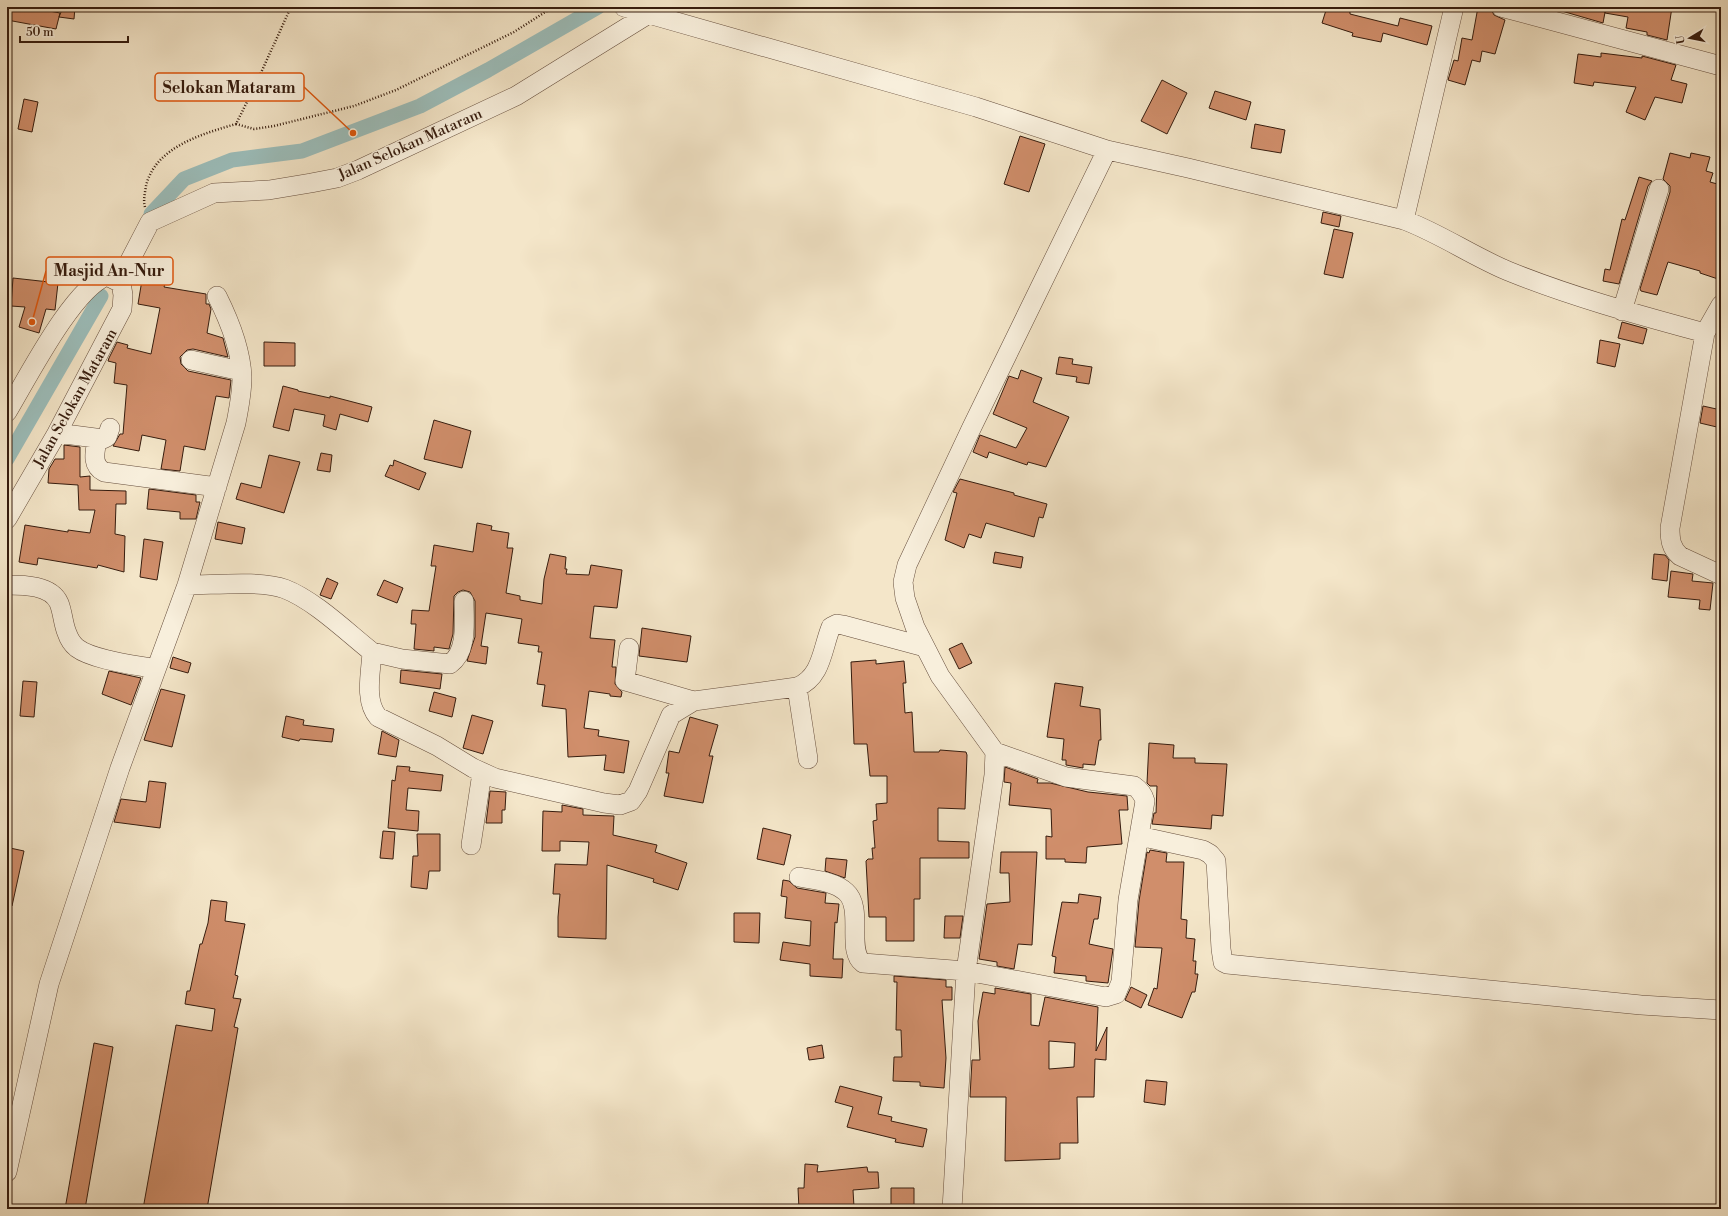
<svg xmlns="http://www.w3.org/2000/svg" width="1728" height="1216" viewBox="0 0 1728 1216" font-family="'Libre Bodoni',serif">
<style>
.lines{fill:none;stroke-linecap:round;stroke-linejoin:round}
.canal{stroke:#9cbebb;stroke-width:15}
.building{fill:#d08e6b;stroke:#361c0e;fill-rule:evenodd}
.minor-casing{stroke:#664e3d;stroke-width:20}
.path{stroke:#361c0e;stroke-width:2.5;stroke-dasharray:1 2;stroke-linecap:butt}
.minor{stroke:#f8efdc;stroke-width:19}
.labels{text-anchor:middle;stroke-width:3;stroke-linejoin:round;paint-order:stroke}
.street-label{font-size:15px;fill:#361c0e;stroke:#f8efdc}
.leader{fill:none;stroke:#df560c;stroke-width:1.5}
.callout-dot{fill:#df560c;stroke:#f8efdc;stroke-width:1.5}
.callout{fill:#f8efdc;stroke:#df560c;stroke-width:1.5}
.callout-label{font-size:16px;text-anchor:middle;font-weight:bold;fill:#361c0e}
</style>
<rect width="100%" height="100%" fill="#f4e6c9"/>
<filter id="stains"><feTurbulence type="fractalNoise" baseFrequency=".005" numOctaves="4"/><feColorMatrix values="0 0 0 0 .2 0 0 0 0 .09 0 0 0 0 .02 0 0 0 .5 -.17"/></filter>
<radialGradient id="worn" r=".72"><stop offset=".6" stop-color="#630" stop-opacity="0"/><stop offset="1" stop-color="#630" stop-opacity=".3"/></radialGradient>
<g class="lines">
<path class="canal" d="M151,214L184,179L232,160L302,151L420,106L488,70L598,7
M7,459L101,296"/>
</g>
<path class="building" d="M7,7H39V9L60,13L56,29L7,20Z
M63,7H75L74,19L59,17Z
M1327,7H1335L1350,12V14L1398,26L1400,18L1432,26L1427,45L1383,33L1381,42L1352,36L1353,33L1322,23Z
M1478,7H1490L1494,15L1505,20L1495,54L1482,51L1480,62L1472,60L1465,85L1448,80L1454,60L1458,61L1462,38L1472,40Z
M1548,7H1606L1603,23Z
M1606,7H1672L1667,40L1647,35V32L1626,28L1628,17L1605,13Z
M1601,53L1642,58V56L1676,65L1671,80L1687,84L1682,103L1655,97L1645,120L1626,112L1636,87L1594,82L1593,86L1574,83L1578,54L1601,57Z
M1162,80L1187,93L1167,134L1141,121Z
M1215,91L1251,102L1246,120L1209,108Z
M24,99L38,102L32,132L18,129Z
M1255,124L1285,130L1281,153L1251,148Z
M1020,136L1045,144L1029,192L1004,184Z
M1670,153L1690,158L1691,153L1710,157L1706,171L1713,173L1710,182L1721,185V280L1700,273V271L1668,262L1657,295L1641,291L1640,289L1670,192V186L1663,179Z
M1639,177L1652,181L1648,186L1619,284L1603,281L1605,269L1610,270L1622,219L1625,220Z
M1323,212L1341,216L1339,227L1321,223Z
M1334,229L1353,233L1343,278L1324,274Z
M13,278L58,283L55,310L46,309L39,333L19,327L25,307L11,306Z
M142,280L165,284L164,287L206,294V304H209L211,309L207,333L223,338L228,357L193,349L187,350L180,357L181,364L188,371L231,380L229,398L216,396L205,450L184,446L180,471L161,469L166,440L142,435L139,451L113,446L120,434H123L127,385L114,383L116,363L108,361L109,358L117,342L128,345L127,348L151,354L160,308L138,304Z
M1622,322L1647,329L1643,344L1618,338Z
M1600,340L1620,344L1615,367L1597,363Z
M264,342L295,343V366H264Z
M1059,357L1073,359L1072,364L1092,367L1089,384L1076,382L1077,377L1056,374Z
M1021,370L1042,378L1033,402L1069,417L1046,467L1028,462L1027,465L989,452L987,458L973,452L980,435L1016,448L1027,428L993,414L1009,376L1018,379Z
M283,386L298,390V391L330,398V396L372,407L368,422L340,414L336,430L323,426L325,415L294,409L289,431L273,427Z
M1703,406L1721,410V428L1700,423Z
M434,420L471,431L462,468L424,459Z
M64,445L80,447V477L90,476V490L126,491V504H116L115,534L125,536L124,572L98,565L97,568L38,558L37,565L19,562L25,525L68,532V530L90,533L95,510H79L78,485L48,483L49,469L55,459H64Z
M321,453L332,455L330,472L317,470Z
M269,455L300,462L284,513L236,499L241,483L261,488Z
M394,460L426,473L419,490L385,476L390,465L393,466Z
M960,479L1014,493V495L1047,504L1043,518L1039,517L1034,537L986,523L981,538L969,534L964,548L945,540L957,493L953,492Z
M149,489L196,495V502H200L196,519H180V512L147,509Z
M218,522L245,528L242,544L215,539Z
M477,523L492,526L491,530L509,533L507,548H513L506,593L520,596V600L542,604L544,579L550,554L566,557L565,569H567L566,574L589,575L591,565L622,570L617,608L594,606L590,638L615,640L612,667H616L615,684L622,692L621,697L610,696V694L589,691L584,728L599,730L598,736L629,741L624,773L604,770L606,755L568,757L566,709L542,706L545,685L537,684L542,652H538L539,646L518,643L522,619L486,613L481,646L488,647L486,664L467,661L475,637V601L470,592L463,590L458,592L454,596L453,634L449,649L434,647V651L414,649L416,624H411L412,610L429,611L436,566H431L434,545L473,552Z
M144,539L163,542L157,580L140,577Z
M995,552L1023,557L1021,568L993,563Z
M1654,554L1665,555L1669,560L1667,581L1652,579Z
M1671,571L1693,574L1692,581L1713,583L1710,610L1699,609L1700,600L1668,597Z
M327,578L338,583L331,599L320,595Z
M384,580L403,588L397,603L377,595Z
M642,628L691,636L687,662L639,656Z
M962,643L972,663L959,669L949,649Z
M173,657L191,663L188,673L170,668Z
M876,660V664L904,661L906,683H903L905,713L912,712L914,752H939L940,750L966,752L967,755L965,809L938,808V841L969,842V858H920V899H914V941H886V917H869L866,861L868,859H873L872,848H875L873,821L877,820L876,804L887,803V776H870L867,744H854L851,662Z
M401,670L442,674L440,689L400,683Z
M109,671L141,678L131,705L102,694Z
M23,681L37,682L34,717L20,716Z
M1055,683L1083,687L1080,706L1100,709L1101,740H1099L1095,765L1083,764V768L1066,765V760H1062L1064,739L1047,737Z
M161,689L185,695L172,747L144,740Z
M434,692L456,698L452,717L429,711Z
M472,715L493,721L483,754L463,748Z
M286,716L304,720L303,725L334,729L332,742L300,739L299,741L282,737Z
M690,717L718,725L709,756H713L703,803L664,796L669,773H666L669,751L679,753Z
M382,731L399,740L396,757L378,754Z
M1149,743L1174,745L1173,758H1195V763L1227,764L1223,816L1212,815L1211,829L1152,824L1154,813H1156L1157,786H1150L1147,783Z
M397,766L410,767L409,771L443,775L441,791L408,788L406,810L419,811L418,831L388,828L392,780L395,781Z
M1005,767L1038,779L1037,783H1050L1088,792L1127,796L1128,810H1119L1122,844L1087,847L1086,863L1065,862V859H1046V836L1052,837L1051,809L1009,805L1011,783L1004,782Z
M149,781L166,783L160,828L114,822L121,799L146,802Z
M490,791L506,792L505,810H502V823H486Z
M562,805L583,809V815L614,816L613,835L657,845L655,852L687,863L678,890L653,882L654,879L607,865L606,939L558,937V917L560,894H553L555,864L587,865L589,842L560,841V851H542L543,811L562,812Z
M763,828L791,835L784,865L757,859Z
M383,831L395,832L393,859L380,858Z
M417,834H440V871H429L427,889L411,887L413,856H418Z
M10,848L24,851L12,906H7V865Z
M1150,850L1167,853L1166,862H1184L1181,919L1187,920L1186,938L1195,939L1193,961H1196L1195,974H1198L1195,992H1192L1182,1018L1148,1005L1154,988L1157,989L1162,948L1135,947L1139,901L1147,852L1149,853Z
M1001,852H1037L1032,945L1018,944L1014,969L997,966V962L979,959L987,904L1010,902L1009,873H1000Z
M826,858L847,860L845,878L825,871Z
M783,880L789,881L797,888L826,893L825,903L839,904L837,923L835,922L833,959H843L842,978L810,976V964L780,960L783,942L810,946L811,921L785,918L787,897L781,896Z
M1079,894L1101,897L1098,919H1094L1089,944L1113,949L1108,983L1086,981V976L1054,973L1056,957L1052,956L1062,902L1078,903Z
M211,900L227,902L225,921L245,924L235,975L238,976L233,998L241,999L234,1027L238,1028L207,1209H143L176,1025L212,1031L215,1009L185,1004L187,991H190L200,944H202L208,923Z
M734,913H760L759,943L734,942Z
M945,916H963L960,938H944Z
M894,976L946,980V987H952V1000H942L946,1058L944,1088L920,1086V1082L893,1081L894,1057H902L901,1030H896L897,982H894Z
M1131,987L1147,995L1141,1008L1125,1000Z
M995,988L1031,994V1025L1039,1026L1045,997L1098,1007L1096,1051L1107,1027L1106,1060L1095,1059L1094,1097H1077L1078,1143H1060V1159L1005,1161L1006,1097H970L972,1060H980L978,1021L983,992L995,994ZM1049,1041L1075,1043L1074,1067L1049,1069Z
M94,1043L113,1047L85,1209H65Z
M822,1045L824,1058L809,1060L807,1048Z
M1146,1080L1167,1082L1165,1105L1144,1102Z
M840,1086L882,1097L878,1114L892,1117L891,1121L927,1129L923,1147L895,1142L896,1139L847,1127L853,1107L835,1102Z
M805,1164L818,1165L817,1172L867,1167L868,1172H878L879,1188L853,1190L854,1207L799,1209L798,1188H804Z
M891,1188H914V1209H891Z"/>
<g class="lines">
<defs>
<path id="minor" d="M624,7L976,107L1107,150L1188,168L1404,220C1441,234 1472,256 1508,271C1572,297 1639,315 1705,333L1721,305
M1501,7L1721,66
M1404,220L1454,7
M1622,311L1659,189
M1705,333L1670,528C1670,540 1671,548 1680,556L1721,575
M191,360L241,371
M7,412C27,379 73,288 107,276L121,283
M57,433L103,439L107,437L110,428
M97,440C95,452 91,465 104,472L217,487
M7,519L57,433L122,309L123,295L121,283L124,272L150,222L214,193L269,190L311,183L337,178L358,170L516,96L655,10
M7,585C24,585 51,585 59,603C63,613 63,624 67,633C69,639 72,644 77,648C93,660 136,665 156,669
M187,585C215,585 261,580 285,589C314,600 348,633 372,652C371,672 364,701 378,717L437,746L473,768L495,778L604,803L620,805L631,801L638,791L671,715L694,701L797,687C822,677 822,649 831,627L837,624L843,625L925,647
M629,648L625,681L694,701
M372,652L402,659L450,664C468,651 464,622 464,601
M797,687L808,759
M1139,836L1203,850L1210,854L1216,861L1221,949L1223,962L1227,964L1641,1005L1721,1010
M471,845L482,773
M799,877C814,880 834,881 846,892C864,908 846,951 863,963L966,971L1106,997L1116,994L1121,982L1128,900L1145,801C1143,794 1140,790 1134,786L1066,777L995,752
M7,1172L49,984L120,768L187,585L236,423C239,408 242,393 242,377C241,350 229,320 217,296
M952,1209L966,971L994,775L995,752L940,676L915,627L905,598L903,582L907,565L971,429L1107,150"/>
</defs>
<use href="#minor" class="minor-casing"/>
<path class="path" d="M236,124L254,129L274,126L354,106L396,90L514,32L553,7
M145,207C143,200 145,193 146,186C155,147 202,134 236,124L254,88L291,7"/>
<use href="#minor" class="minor"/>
</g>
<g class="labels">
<g class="street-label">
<text transform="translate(410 144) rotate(-24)" y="5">Jalan Selokan Mataram</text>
<text transform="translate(75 398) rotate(-61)" y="5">Jalan Selokan Mataram</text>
</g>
</g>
<path class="leader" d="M353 133L304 87M32 322L46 271"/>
<g class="callout-dot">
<circle cx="353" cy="133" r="4"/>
<circle cx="32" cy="322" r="4"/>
</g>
<g class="callout">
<rect x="155" y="73" width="149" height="28" rx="4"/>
<rect x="46" y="257" width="127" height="28" rx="4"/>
</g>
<g class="callout-label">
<text x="229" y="93">Selokan Mataram</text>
<text x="109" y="276">Masjid An-Nur</text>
</g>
<rect width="1728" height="1216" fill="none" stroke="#f4e6c9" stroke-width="24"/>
<rect x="8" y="8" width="1712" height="1200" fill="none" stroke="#361c0e" stroke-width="2"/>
<rect x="12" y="12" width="1704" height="1192" fill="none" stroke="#361c0e"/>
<g transform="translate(1690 38) rotate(260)" stroke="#f8efdc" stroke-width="3" paint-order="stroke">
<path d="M0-3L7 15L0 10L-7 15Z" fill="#361c0e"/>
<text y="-6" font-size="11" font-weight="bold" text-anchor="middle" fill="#361c0e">U</text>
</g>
<path d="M20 36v6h108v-6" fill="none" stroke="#361c0e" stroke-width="2"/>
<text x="26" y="36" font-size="12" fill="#361c0e" stroke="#f8efdc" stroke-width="3" paint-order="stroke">50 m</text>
<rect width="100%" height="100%" filter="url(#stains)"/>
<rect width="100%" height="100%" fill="url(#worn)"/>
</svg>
